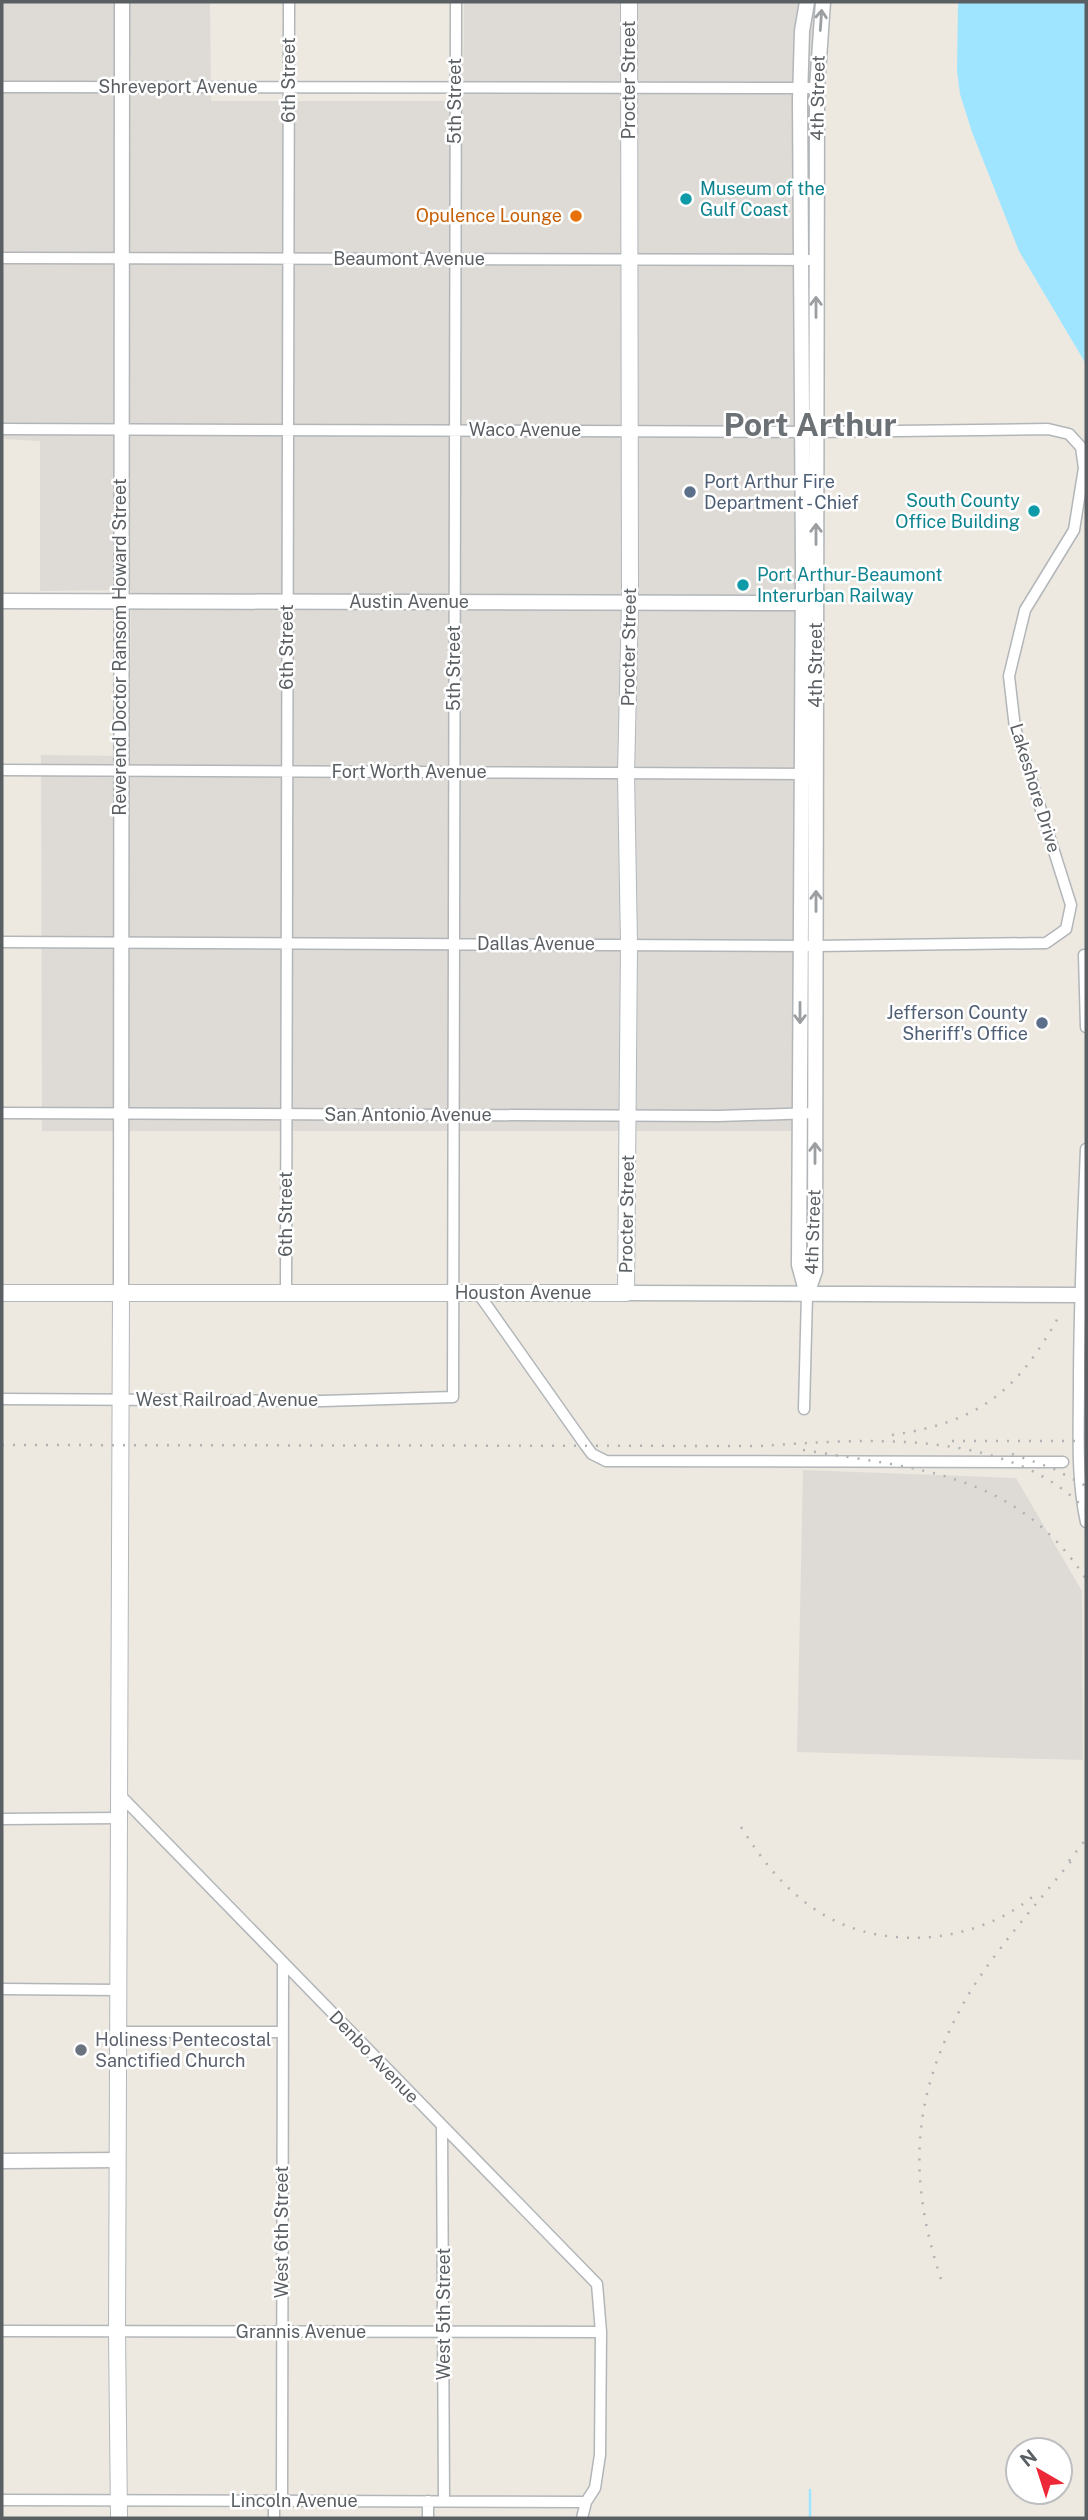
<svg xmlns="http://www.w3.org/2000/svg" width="1088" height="2520" viewBox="0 0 1088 2520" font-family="'Public Sans',sans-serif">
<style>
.industrial{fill:#dedbd6}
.water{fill:#a0e5ff}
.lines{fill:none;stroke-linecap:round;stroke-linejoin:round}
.stream{stroke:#a0e5ff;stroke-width:2.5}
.minor-casing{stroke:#b2b6b9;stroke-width:13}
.tertiary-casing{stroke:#b2b6b9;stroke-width:17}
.secondary-casing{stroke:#b3b8bd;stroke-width:18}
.minor{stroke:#fff;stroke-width:10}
.tertiary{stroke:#fff;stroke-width:14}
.secondary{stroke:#fff;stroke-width:16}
.rail{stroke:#b1b2b3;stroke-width:2.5;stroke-dasharray:2 9;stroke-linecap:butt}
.oneway{stroke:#9c9fa1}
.culture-dot{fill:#0f9aa8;stroke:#fff;stroke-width:2.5}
.food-dot{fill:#e8710a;stroke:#fff;stroke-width:2.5}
.service-dot{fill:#5c6f8a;stroke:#fff;stroke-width:2.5}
.worship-dot{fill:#6b7280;stroke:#fff;stroke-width:2.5}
.labels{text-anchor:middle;stroke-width:5;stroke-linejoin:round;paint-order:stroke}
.street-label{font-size:18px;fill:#5a5f63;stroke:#fff}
.culture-label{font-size:18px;fill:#0d838f;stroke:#fff;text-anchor:start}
.food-label{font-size:18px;fill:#c56008;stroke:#fff;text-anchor:end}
.service-label{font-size:18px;fill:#4e5e75;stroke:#fff;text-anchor:start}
.worship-label{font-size:18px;fill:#5b616d;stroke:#fff;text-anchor:start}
.town-label{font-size:32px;font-weight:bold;fill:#6b7175;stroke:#fff}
</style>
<rect width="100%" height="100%" fill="#ede9e1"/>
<path class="industrial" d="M2,2H210L211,101H463L464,2H828L825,31L823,1131H42L41,755L129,756L131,590L40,591V441L2,439Z
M803,1470L1016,1478L1082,1591L1083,1760L797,1752Z"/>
<path class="water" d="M958,2H1086V364L1019,251L972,132L960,94L957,71Z"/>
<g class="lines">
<path class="stream" d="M810,2518V2490"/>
<defs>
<path id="minor" d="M2,87C273,87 545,86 817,88
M2,258L816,260
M2,429L817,432L1048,429L1069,434L1081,447L1084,468L1074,530L1025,610L1009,676L1015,728L1071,905L1066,929L1046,943L815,946L2,942
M2,770L809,774
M1084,955L1086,1027
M2,1113L718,1116L815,1113
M1086,1149C1083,1228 1079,1306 1079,1384C1079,1430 1076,1477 1086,1522
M286,1293L289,2
M478,1293L586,1446L592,1454L606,1461L1063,1462
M2,1399L323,1401L453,1397L456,2
M804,1409L807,1294
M118,1793L597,2284L601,2332L600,2455L595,2488L586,2502L582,2518
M2,1819L118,1818
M2,1989L118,1990
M118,2032H283
M442,2127L444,2501
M2,2331L601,2332
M2,2500L586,2502
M282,2501L283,1963
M274,2518V2501
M428,2518V2501"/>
<path id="tertiary" d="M807,2L802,31L800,100L803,567L799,1265L807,1294
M2,601L811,603
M121,1293L122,2
M626,1293L1079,1295
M807,1294L815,1271L817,88L823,2
M2,2161L118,2160"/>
<path id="secondary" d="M2,1293H626L629,944L626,774L630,603L629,2
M119,2518L117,2332L121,1293"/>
</defs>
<use href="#minor" class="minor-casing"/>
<use href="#tertiary" class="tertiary-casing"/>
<use href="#secondary" class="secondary-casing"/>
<use href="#minor" class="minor"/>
<use href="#tertiary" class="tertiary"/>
<use href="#secondary" class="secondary"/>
<path class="rail" d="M892,1435C979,1422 1017,1392 1059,1316
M952,1441H1086
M2,1445L761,1446C865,1439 1007,1427 1086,1510
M803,1450C918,1469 1016,1472 1086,1579
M1012,1454L1052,1468L1086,1486
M741,1827C762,1860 783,1888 816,1910C882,1954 979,1944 1037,1893
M1069,1861L1086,1839
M941,2279C908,2179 911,2099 962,2006C989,1956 1039,1902 1075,1856"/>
</g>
<defs><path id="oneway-shaft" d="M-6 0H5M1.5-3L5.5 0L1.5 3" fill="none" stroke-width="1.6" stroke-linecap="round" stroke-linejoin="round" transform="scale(1.75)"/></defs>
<g class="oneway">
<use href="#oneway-shaft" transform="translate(821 20) rotate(-86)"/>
<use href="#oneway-shaft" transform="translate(816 307) rotate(-90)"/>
<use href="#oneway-shaft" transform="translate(816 534) rotate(-90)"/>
<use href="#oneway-shaft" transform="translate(816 901) rotate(-90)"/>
<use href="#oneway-shaft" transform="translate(800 1013) rotate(90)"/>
<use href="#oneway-shaft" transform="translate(815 1153) rotate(-90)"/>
</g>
<g class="culture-dot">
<circle cx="686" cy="199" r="7"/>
<circle cx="1034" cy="511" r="7"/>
<circle cx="743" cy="585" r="7"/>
</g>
<circle class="food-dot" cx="576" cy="216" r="7"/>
<g class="service-dot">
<circle cx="690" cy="492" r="7"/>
<circle cx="1042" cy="1023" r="7"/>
</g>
<circle class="worship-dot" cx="81" cy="2050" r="7"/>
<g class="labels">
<g class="street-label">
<text transform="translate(289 80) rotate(-90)" y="6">6th Street</text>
<text transform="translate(629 80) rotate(-90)" y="6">Procter Street</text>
<text x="178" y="93">Shreveport Avenue</text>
<text transform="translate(818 98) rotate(-89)" y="6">4th Street</text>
<text transform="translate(455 101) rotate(-90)" y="6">5th Street</text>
<text x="409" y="265">Beaumont Avenue</text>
<text x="525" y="436">Waco Avenue</text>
<text x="409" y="608">Austin Avenue</text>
<text transform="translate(120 647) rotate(-90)" y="6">Reverend Doctor Ransom Howard Street</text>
<text transform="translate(287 647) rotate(-90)" y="6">6th Street</text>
<text transform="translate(629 647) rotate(-89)" y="6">Procter Street</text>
<text transform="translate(816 665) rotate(-90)" y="6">4th Street</text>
<text transform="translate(454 668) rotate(-90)" y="6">5th Street</text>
<text x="409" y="778">Fort Worth Avenue</text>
<text transform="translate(1035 788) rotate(73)" y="6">Lakeshore Drive</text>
<text x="536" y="950">Dallas Avenue</text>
<text x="408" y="1121">San Antonio Avenue</text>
<text transform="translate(286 1214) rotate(-90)" y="6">6th Street</text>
<text transform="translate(627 1214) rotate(-89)" y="6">Procter Street</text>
<text transform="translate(813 1232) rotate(-88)" y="6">4th Street</text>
<text x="523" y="1299">Houston Avenue</text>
<text x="227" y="1406">West Railroad Avenue</text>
<text transform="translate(374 2057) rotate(46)" y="6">Denbo Avenue</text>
<text transform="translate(282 2232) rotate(-90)" y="6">West 6th Street</text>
<text transform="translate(444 2314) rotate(-90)" y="6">West 5th Street</text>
<text x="301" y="2338">Grannis Avenue</text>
<text x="294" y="2507">Lincoln Avenue</text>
</g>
<g class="culture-label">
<text x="700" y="195">Museum of the<tspan x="700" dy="21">Gulf Coast</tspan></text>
<text x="1020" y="507" text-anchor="end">South County<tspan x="1020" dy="21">Office Building</tspan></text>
<text x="757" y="581">Port Arthur-Beaumont<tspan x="757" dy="21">Interurban Railway</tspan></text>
</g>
<g class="food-label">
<text x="562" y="222">Opulence Lounge</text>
</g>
<g class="service-label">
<text x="704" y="488">Port Arthur Fire<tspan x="704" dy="21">Department - Chief</tspan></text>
<text x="1028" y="1019" text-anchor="end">Jefferson County<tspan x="1028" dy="21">Sheriff's Office</tspan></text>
</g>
<g class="worship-label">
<text x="95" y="2046">Holiness Pentecostal<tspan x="95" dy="21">Sanctified Church</tspan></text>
</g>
<g class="town-label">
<text x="810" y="436">Port Arthur</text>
</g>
</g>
<rect width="1088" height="2520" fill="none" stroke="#5a5f63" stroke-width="7"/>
<g transform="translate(1039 2471) rotate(321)"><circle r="33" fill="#ffffff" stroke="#bdbfc1" stroke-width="2"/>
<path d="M0-5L12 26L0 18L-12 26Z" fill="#ed2838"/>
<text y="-10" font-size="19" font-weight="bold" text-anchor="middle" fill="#5a5f63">N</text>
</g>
</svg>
